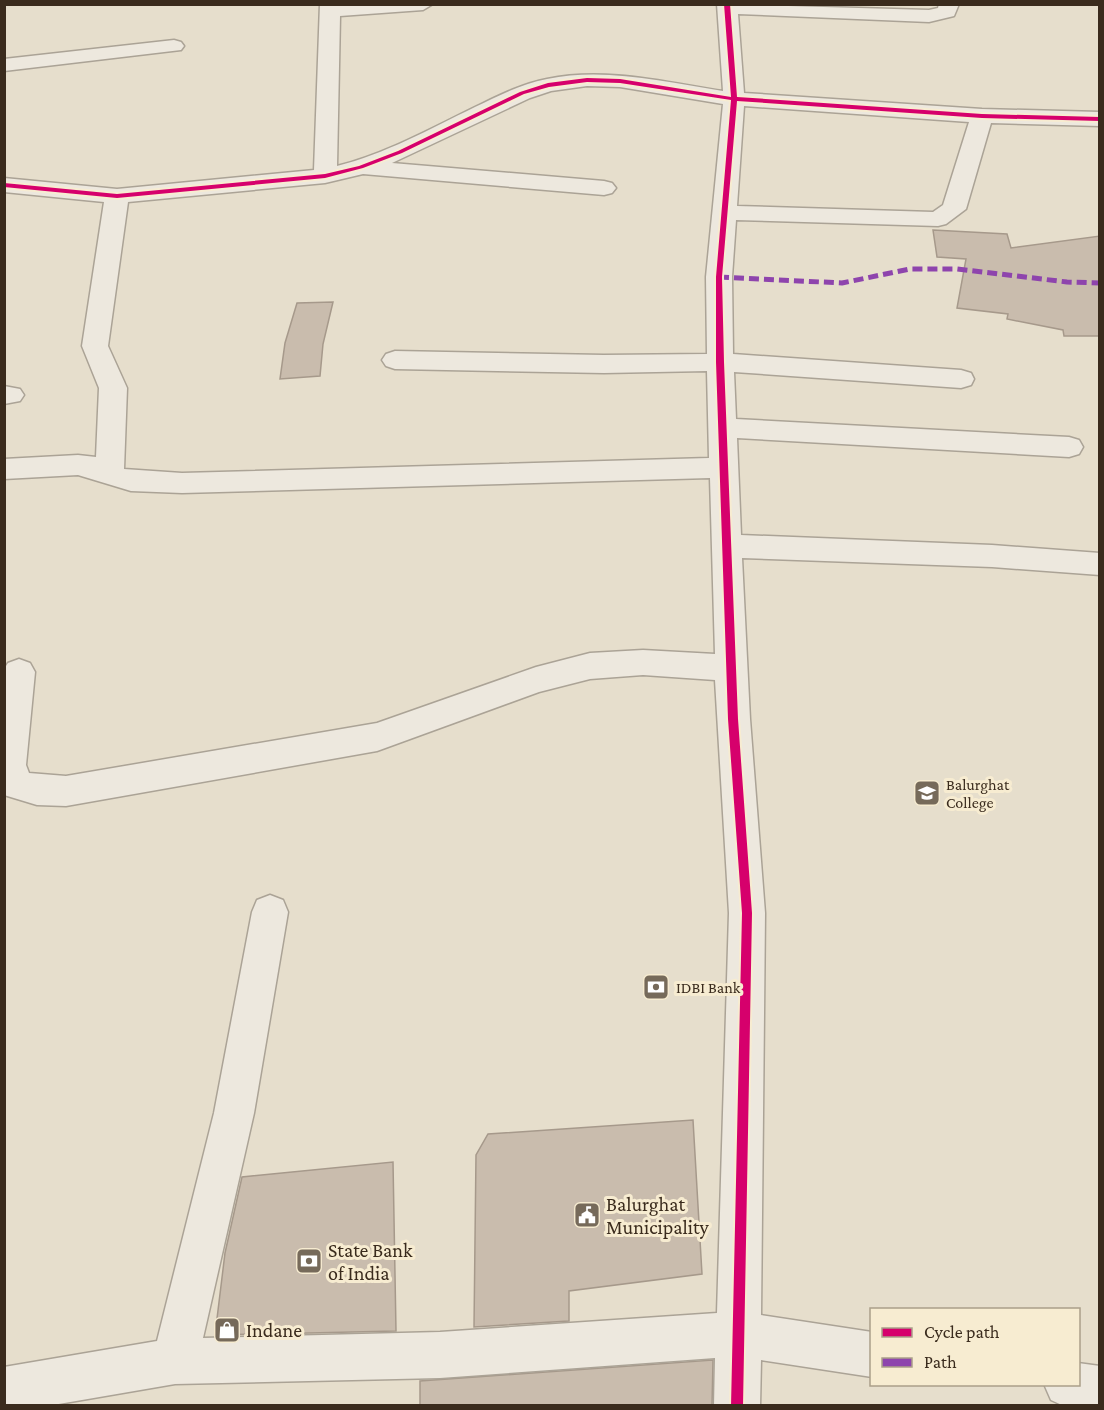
<svg xmlns="http://www.w3.org/2000/svg" width="1104" height="1410" viewBox="0 0 1104 1410" font-family="'Crimson Pro',serif">
<style>
.building{fill:#c9bcad;stroke:#a6998b;stroke-width:1.5}
.lines{fill:none;stroke-linecap:round;stroke-linejoin:round}
.minor-casing{stroke:#aba396;stroke-width:3}
.minor{fill:#ede8de;fill-rule:evenodd}
.quiet{stroke:#8e44ad;stroke-width:5;stroke-dasharray:10 5;stroke-linecap:butt}
.cycleway-casing{stroke:#f7ecd1;stroke-width:4}
.cycleway{fill:#d6006c;fill-rule:evenodd}
.labels{text-anchor:middle;stroke-width:6;stroke-linejoin:round;paint-order:stroke}
.poi-label{font-size:16px;fill:#3a2b1d;stroke:#f7ecd1;text-anchor:start}
.near-poi-label{font-size:20px;fill:#3a2b1d;stroke:#f7ecd1;text-anchor:start}
</style>
<rect width="100%" height="100%" fill="#e6decc"/>
<path class="building" d="M933,230L1007,234L1011,248L1100,236V336H1064L1063,330L1007,319L1008,314L957,308L966,259L937,257Z
M333,302L323,344L320,376L280,379L285,343L297,303Z
M693,1120L702,1274L569,1291V1321L474,1327L476,1155L488,1134Z
M393,1162L396,1331L215,1335L225,1253L242,1177Z
M713,1360L712,1406H420V1381Z"/>
<g class="lines">
<defs>
<path id="minor" d="M320,4H433L423,10L340,16L337,166C385,154 430,129 475,107C498,96 521,84 547,79C605,67 664,82 723,91L717,4L929,10L938,8L939,4H959L954,16L929,22L738,14L744,93L982,109L1100,112V126L991,123L966,209L946,224L938,226L736,220L732,277L733,354L961,370L971,373L974,379L971,385L961,388L734,372L736,419L1069,437L1079,440L1083,447L1079,454L1069,457L737,438L741,535L992,545L1100,553V575L992,567L742,558L750,719L765,913L761,1315L872,1332V1377L761,1360L760,1406H714L715,1358L440,1378L175,1384L47,1406H4V1367L157,1341L214,1113L252,912L257,900L270,895L283,900L288,912L254,1113L203,1338L440,1332L717,1313L729,913L715,680L643,675L590,679L539,692L377,751L66,806L37,805L4,795V669L8,663L19,659L30,663L35,672L26,765L29,773L66,776L377,723L536,667L590,653L643,650L715,654L710,478L182,493L131,491L78,475L4,479V459L78,455L96,457L99,388L82,346L104,202L4,192V178L117,189L314,170ZM587,86L620,87L723,104L706,277L707,354L604,355L395,351L386,354L382,360L386,366L395,369L604,373L707,371L709,458L182,473L124,469L127,388L108,346L128,202L325,183L363,174L604,195L612,193L616,188L612,183L604,181L392,163L530,98L551,91ZM744,106L969,122L943,205L933,212L737,206Z
M174,40L181,42L184,46L181,50L4,71V59Z
M4,386L20,389L24,395L20,401L4,404Z
M1078,1363L1100,1366V1406H1064L1051,1400L1044,1384H1078Z"/>
</defs>
<use href="#minor" class="minor-casing"/>
<use href="#minor" class="minor"/>
<path class="quiet" d="M719,277L842,283L910,269H957L1067,282L1100,283"/>
<defs>
<path id="cycleway" d="M724,4H730L737,97L982,114L1100,117V121L982,118L737,101L722,277L724,362L738,719L752,913L743,1406H731L742,913L728,719L716,362V277L731,100L620,83L587,82L549,87L524,94L402,153L363,168L325,178L117,198L4,187V183L117,194L325,174L359,166L398,151L520,92L548,83L587,78L620,79L731,97Z"/>
</defs>
<use href="#cycleway" class="cycleway-casing"/>
<use href="#cycleway" class="cycleway"/>
</g>
<defs>
<symbol id="university-square" viewBox="-11 -11 22 22"><rect x="-9" y="-9" width="18" height="18" rx="4" fill="#766a5a" stroke="#f7ecd1"/><path d="M0-5L7-2L0 1L-7-2ZM-4 1L0 2.5L4 1V4Q0 6-4 4Z" fill="#fff"/></symbol>
<symbol id="bank-square" viewBox="-11 -11 22 22"><rect x="-9" y="-9" width="18" height="18" rx="4" fill="#766a5a" stroke="#f7ecd1"/><path d="M-6-4H6V4H-6ZM0-2.3a2.3 2.3 0 1 0 0 4.6a2.3 2.3 0 1 0 0-4.6Z" fill="#fff"/></symbol>
<symbol id="civic-square" viewBox="-11 -11 22 22"><rect x="-9" y="-9" width="18" height="18" rx="4" fill="#766a5a" stroke="#f7ecd1"/><path d="M-.6-6.5H3V-4.5H.6V-3L4-1V1h2V6H-6V1h2V-1L-.6-3ZM-1.2 2.5V6h2.4V2.5Z" fill="#fff"/></symbol>
<symbol id="shop-square" viewBox="-11 -11 22 22"><rect x="-9" y="-9" width="18" height="18" rx="4" fill="#766a5a" stroke="#f7ecd1"/><path d="M-5-2.5h2.3a2.7 3.5 0 0 1 5.4 0H5L5.5 6h-11ZM-1.5-2.5h3a1.5 2.3 0 0 0-3 0Z" fill="#fff"/></symbol>
</defs>
<g fill-rule="evenodd">
<use href="#university-square" x="912" y="778" width="30" height="30"/>
<use href="#bank-square" x="641" y="972" width="30" height="30"/>
<use href="#civic-square" x="572" y="1200" width="30" height="30"/>
<use href="#bank-square" x="294" y="1246" width="30" height="30"/>
<use href="#shop-square" x="212" y="1315" width="30" height="30"/>
</g>
<g class="labels">
<g class="poi-label">
<text x="946" y="790">Balurghat<tspan x="946" dy="18">College</tspan></text>
<text x="676" y="993">IDBI Bank</text>
</g>
<g class="near-poi-label">
<text x="606" y="1211">Balurghat<tspan x="606" dy="23">Municipality</tspan></text>
<text x="328" y="1257">State Bank<tspan x="328" dy="23">of India</tspan></text>
<text x="246" y="1337">Indane</text>
</g>
</g>
<rect width="1104" height="1410" fill="none" stroke="#3a2b1d" stroke-width="12"/>
<rect x="870" y="1308" width="210" height="78" fill="#f7ecd1" stroke="#ab9f89" stroke-width="1.5"/>
<rect x="882" y="1328" width="30" height="9" fill="#d6006c" stroke="#ab9f89" stroke-width="1.5"/>
<text x="924" y="1338" font-size="18" fill="#3a2b1d">Cycle path</text>
<rect x="882" y="1358" width="30" height="9" fill="#8e44ad" stroke="#ab9f89" stroke-width="1.5"/>
<text x="924" y="1368" font-size="18" fill="#3a2b1d">Path</text>
</svg>
